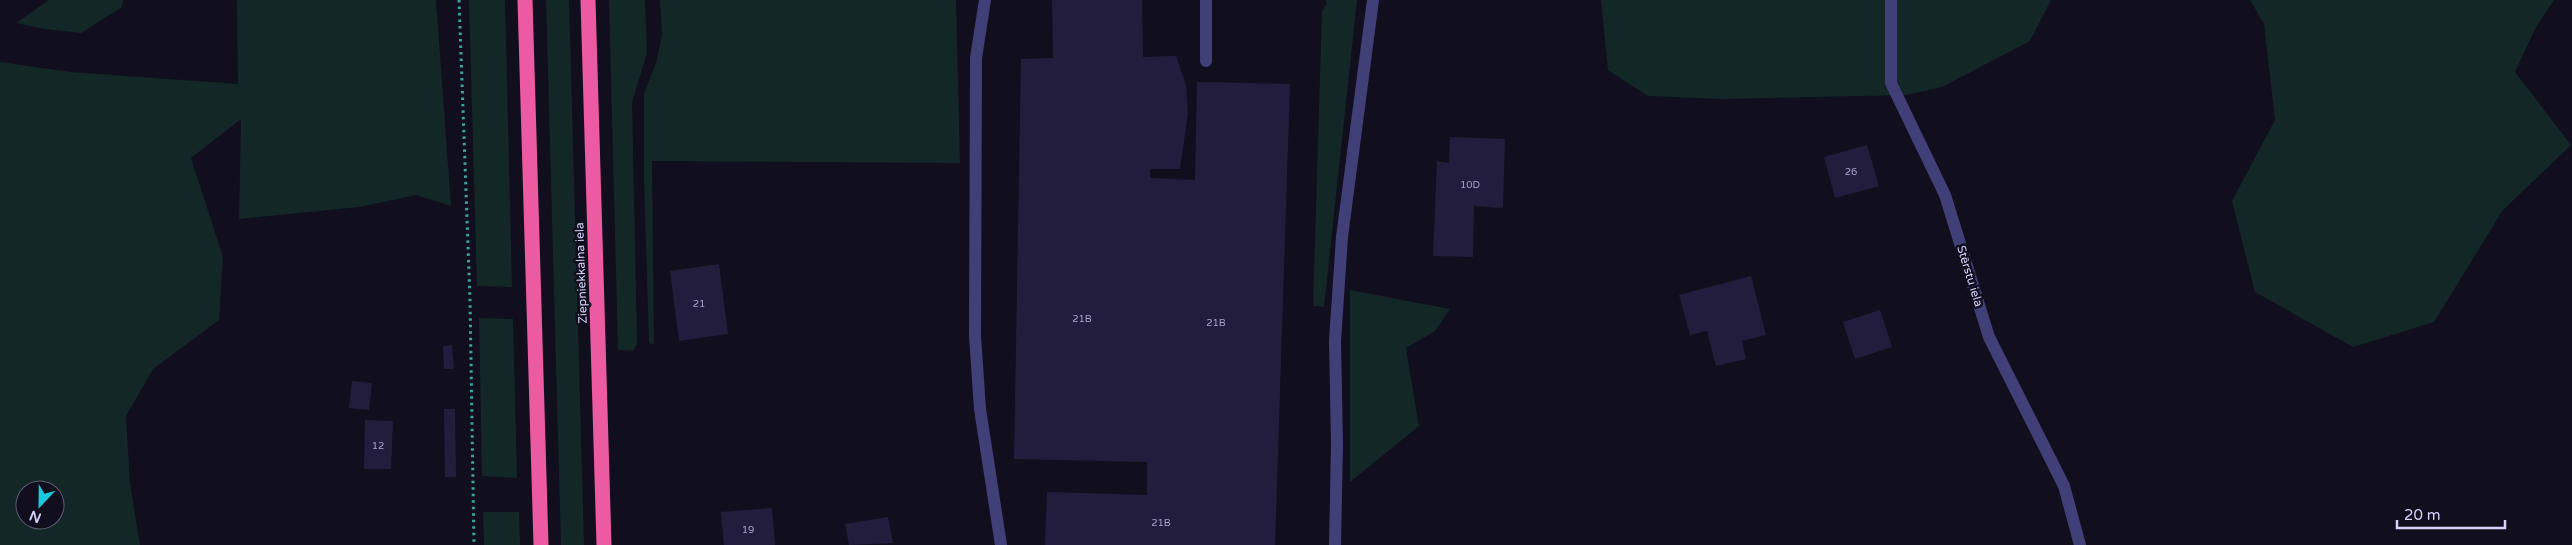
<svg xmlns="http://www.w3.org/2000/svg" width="2572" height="545" viewBox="0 0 2572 545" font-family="'Varela Round',sans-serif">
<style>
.green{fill:#122726;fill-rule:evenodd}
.building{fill:#231d3d}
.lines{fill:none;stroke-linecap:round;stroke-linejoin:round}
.path{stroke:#3ba49d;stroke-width:3;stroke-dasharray:2.5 4;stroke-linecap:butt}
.lane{stroke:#413f78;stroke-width:12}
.street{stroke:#413f78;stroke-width:12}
.highway{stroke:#ec5aa1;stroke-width:15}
.labels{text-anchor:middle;stroke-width:5;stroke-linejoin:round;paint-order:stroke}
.number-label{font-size:10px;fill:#a8a4cb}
.street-label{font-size:12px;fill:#d5d1fa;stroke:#110f1e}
</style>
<rect width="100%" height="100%" fill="#110f1e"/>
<path class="green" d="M49,0H123L122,7L81,33L45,29L16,23Z
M237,0H436L451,206L416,195L359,207L239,219L241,119L191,158L223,257L219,320L153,369L126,416L130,483L140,545H0V62L70,72L238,84ZM25,490H55V520H25Z
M469,0H505L512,287L477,286Z
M546,0H569L584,545H561Z
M609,0H645L647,53L632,102L637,344L633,351L618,350Z
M660,0H956L960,163L652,161L654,345L649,343L644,179V93L656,63L662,35Z
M1325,0H1357L1324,307L1313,306L1322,11L1327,3Z
M1601,0H2051L2030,41L1942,87L1906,95L1721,99L1648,96L1608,70Z
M2250,0H2554L2536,27L2515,72L2571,145L2503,210L2434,322L2353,347L2255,292L2232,201L2275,120L2264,24Z
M1350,290L1450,309L1435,331L1406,348L1419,426L1350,482Z
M479,318L513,319L517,478L482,476Z
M483,512H519L520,545H484Z"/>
<path class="building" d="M1052,0H1142L1143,57L1176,56L1186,85L1188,113L1180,169H1150V178L1195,180L1197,82L1290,84L1275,545H1045L1047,492L1147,495V462L1014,459L1021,59L1053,58Z
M1450,137L1505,139L1503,208L1474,206L1473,257L1433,256L1437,161L1449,163Z
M1867,145L1879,186L1835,198L1824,157Z
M719,264L728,334L679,341L670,271Z
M1751,276L1766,335L1742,341L1746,359L1716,366L1707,331L1690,335L1679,295Z
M1880,310L1892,347L1855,359L1843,322Z
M452,345L454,369H444L443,346Z
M352,381L372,383L369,410L349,408Z
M444,409H455L456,477H445Z
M365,420L393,421L391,469H364Z
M772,508L775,545H724L721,512Z
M888,517L893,543L849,545L845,524Z"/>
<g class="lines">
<path class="path" d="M459,0L470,300L474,545"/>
<path class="lane" d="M985,0L976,58L975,336L980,409L1001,545
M1206,61V0
M1335,545L1337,444L1335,341L1342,237L1373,0"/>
<path class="street" d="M1891,0V83L1945,195L1989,337L2064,486L2080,545"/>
<path class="highway" d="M525,0L541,545
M588,0L604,545"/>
</g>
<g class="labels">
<g class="number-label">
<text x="1851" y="175">26</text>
<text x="1470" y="188">10D</text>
<text x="699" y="307">21</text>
<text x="1082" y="322">21B</text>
<text x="1216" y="326">21B</text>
<text x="378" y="449">12</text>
<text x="1161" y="526">21B</text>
<text x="748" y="533">19</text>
</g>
<g class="street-label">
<text transform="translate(581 273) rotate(-92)" y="4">Ziepniekkalna iela</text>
<text transform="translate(1970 276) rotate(73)" y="4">Stērstu iela</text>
</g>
</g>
<g transform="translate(40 505) rotate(202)"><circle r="24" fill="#110f1e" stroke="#5f5d76"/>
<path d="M0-4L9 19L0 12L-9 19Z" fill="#1acadd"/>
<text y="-8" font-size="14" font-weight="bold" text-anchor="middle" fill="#d5d1fa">N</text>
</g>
<path d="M2397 520v8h108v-8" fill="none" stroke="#d5d1fa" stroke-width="2.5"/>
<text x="2404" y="520" font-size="15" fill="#d5d1fa" stroke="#110f1e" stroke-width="4" paint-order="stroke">20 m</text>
</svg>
